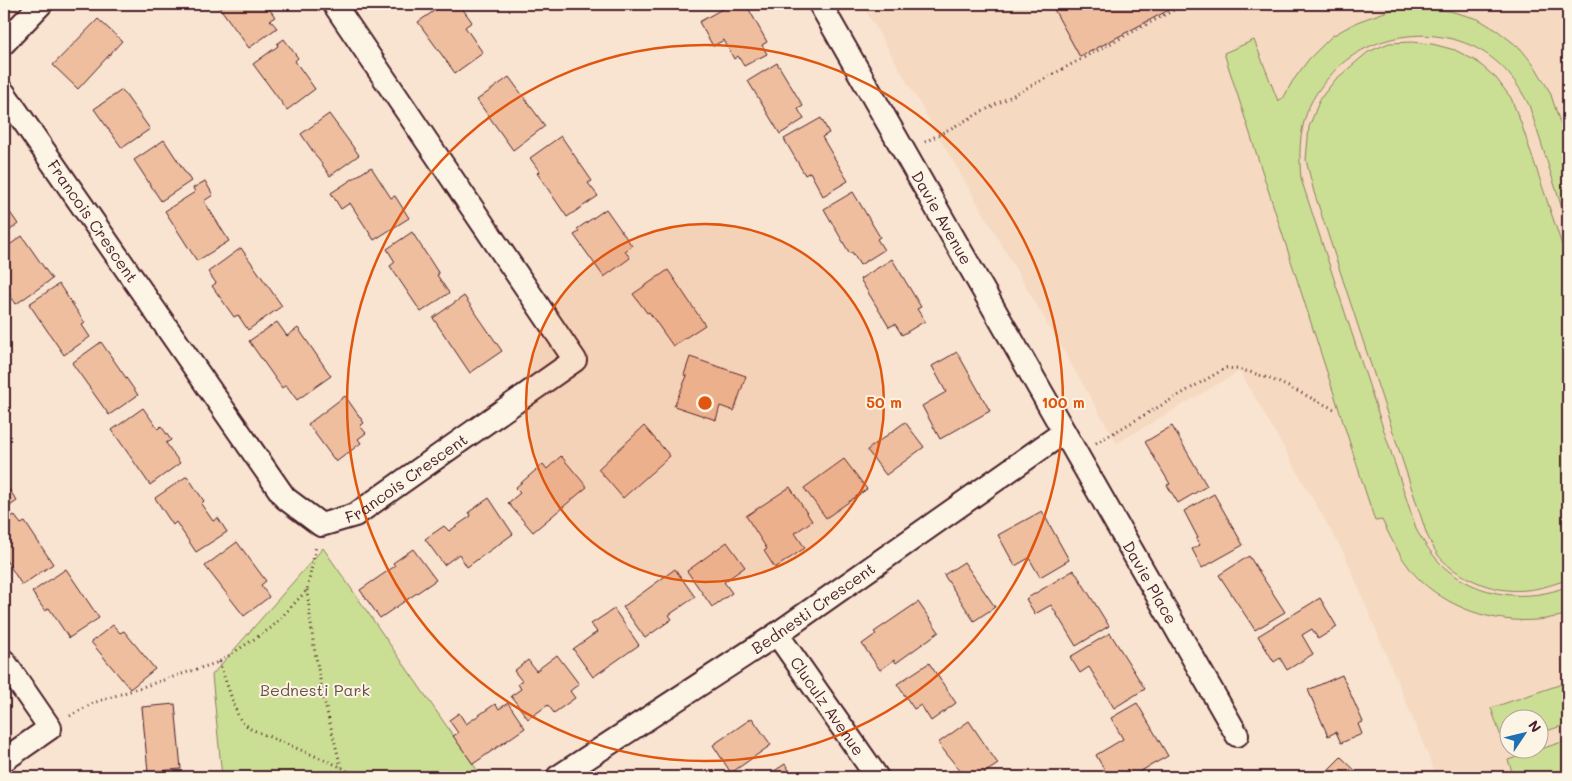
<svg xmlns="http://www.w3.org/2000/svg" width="1572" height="781" viewBox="0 0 1572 781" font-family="Mali,sans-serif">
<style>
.built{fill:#f5d9c1;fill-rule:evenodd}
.green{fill:#cbdf94;stroke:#8a7f60}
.building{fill:#eebe9f;stroke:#4a1f2b}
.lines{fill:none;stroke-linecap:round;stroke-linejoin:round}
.minor-casing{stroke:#4a1f2b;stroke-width:26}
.path{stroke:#4a1f2b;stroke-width:3;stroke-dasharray:1 4;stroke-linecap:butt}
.minor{stroke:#fcf5e5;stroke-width:22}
.ring{fill:none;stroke:#e0560e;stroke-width:2.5}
.labels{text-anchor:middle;stroke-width:4;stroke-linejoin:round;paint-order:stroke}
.street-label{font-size:16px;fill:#4a1f2b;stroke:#fcf5e5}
.park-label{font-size:16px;fill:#6a4f45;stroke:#fcf5e5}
.centre{fill:#e0560e;stroke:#fcf5e5;stroke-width:2.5}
.ring-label{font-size:15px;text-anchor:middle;font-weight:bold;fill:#e0560e;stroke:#fcf5e5;stroke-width:4;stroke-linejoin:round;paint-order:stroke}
</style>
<rect width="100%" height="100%" fill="#f8e4d0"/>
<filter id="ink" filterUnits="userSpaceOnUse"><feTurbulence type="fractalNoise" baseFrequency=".02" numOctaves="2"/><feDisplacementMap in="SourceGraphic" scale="10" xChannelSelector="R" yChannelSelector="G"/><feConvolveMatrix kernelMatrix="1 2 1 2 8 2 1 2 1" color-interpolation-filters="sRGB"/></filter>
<g filter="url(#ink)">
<path class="built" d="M862,4H1568V777H1437L1345,555L1240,371L1117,443ZM1510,718H1540V748H1510Z"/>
<path class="green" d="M1421,8L1450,11L1478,19L1498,31L1521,49L1536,68L1550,92L1568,147V227L1529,105C1523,94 1517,83 1508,73C1465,23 1384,24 1337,68C1325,81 1313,95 1307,112C1299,134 1299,156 1301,179L1417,531C1425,544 1434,558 1445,568C1479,597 1528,603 1568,586V614C1561,617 1553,617 1546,619C1501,625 1455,612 1421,581C1404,565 1392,541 1382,520L1375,521L1224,53L1254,40L1278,101L1284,97L1292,82L1309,59L1332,36L1357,22L1393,9Z
M1412,42L1432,44L1455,50L1476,61L1496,78L1511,98L1521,123L1568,263V579C1533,593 1503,596 1468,578C1457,573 1446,565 1438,555C1434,549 1430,541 1427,535L1314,192L1306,160L1309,127L1320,99L1335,80L1368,52L1389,43Z
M323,548L482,777H222L212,675Z
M1568,682V724L1540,733V718H1510L1509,743L1504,745L1491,708Z
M1568,740V777H1514L1508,760Z"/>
<path class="building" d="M217,4H266L275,17L270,20L277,28L249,48Z
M444,4H459L472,22L465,27L483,53L455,73L418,22Z
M731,4H746L767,42L762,45L767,54L744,66L738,56L734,59L724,40L713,46L699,22Z
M1051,4H1180L1080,57Z
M98,19L122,41L78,89L53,65Z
M284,39L298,58L295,61L315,89L287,110L253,64L278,46L277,44Z
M777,63L803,106L798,109L804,119L780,134L748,81Z
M509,77L545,126L513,150L477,100Z
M122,90L150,129L122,148L94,109Z
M329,114L359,155L330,176L301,134Z
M821,118L829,133L822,137L848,181L823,196L810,172L805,175L784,139Z
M561,136L592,181L588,183L598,196L567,217L537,173L540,172L530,158Z
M164,140L191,181L161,201L134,160Z
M371,167L391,198L395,196L409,218L374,240L350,203L341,209L331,193Z
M205,181L213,195L204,201L229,241L197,261L165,211L195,192L193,188Z
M853,192L880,237L877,239L884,250L860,265L852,252L850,254L824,209Z
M4,204L18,224L4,235Z
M606,209L632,246L625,251L630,258L604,277L574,235L579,232L577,229Z
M412,232L439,274L437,275L449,293L421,312L390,266L395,262L387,249Z
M22,236L52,279L16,304L4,287V249Z
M241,248L282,306L248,330L238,315L234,317L212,286L216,283L208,272Z
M892,259L921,307L917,309L925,321L902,335L895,324L889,327L860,279Z
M668,270L705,325L673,346L649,312L647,313L633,294Z
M59,284L85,323L82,325L90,337L64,355L29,304Z
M464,296L502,351L470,373L433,318Z
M277,322L287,336L298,328L331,376L297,400L286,385L282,388L249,341Z
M101,342L138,395L109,415L72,363Z
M957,352L990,411L940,439L922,406L946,392L932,366Z
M690,357L746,376L734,411L720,406L716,420L674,406L687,376L684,375Z
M345,396L364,423L360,426L366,433L358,439L361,443L336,462L308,424Z
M143,408L158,429L161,426L171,440L166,443L180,463L150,485L112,430Z
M905,422L924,447L886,475L867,450Z
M644,426L670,456L623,498L598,469Z
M1172,426L1207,486L1178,503L1167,485L1170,484L1145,442Z
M561,456L587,487L533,532L508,503L520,493L515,488L543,464L547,469Z
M844,459L867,489L826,518L804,488Z
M187,476L204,501L201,504L213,521L218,518L227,532L196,552L176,522L173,525L155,498Z
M4,482L17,501L4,510Z
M790,487L812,521L795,533L805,548L775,568L764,551L767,549L746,516Z
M1214,494L1243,545L1202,568L1192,549L1200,545L1196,539L1198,538L1184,511Z
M489,498L513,534L467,567L459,554L444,565L425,539L444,526L449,531L471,516L469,512Z
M1042,511L1069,560L1040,577L1029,558L1015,566L998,535Z
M14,515L21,524L25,522L53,564L22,585L4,557V522Z
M237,542L266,581L261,585L269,597L244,616L205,566Z
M727,542L745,567L724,582L732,593L712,607L687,571Z
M413,549L436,580L380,618L360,590L395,566L393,563Z
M1249,556L1285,612L1255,630L1219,575Z
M964,562L995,607L974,621L944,575Z
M66,569L99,618L69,638L49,608L45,611L32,592Z
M675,569L695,597L669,615L672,619L645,638L623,607Z
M1074,570L1109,626L1076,646L1051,605L1035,614L1026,599Z
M1320,598L1337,627L1318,639L1312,629L1302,635L1313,654L1287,670L1280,658L1274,662L1258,636Z
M918,602L939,632L896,663L894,660L880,670L862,644L876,634L874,632Z
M614,609L639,645L593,677L573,649L597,632L591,624Z
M113,625L120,633L124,631L155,669L130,689L91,642Z
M1110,633L1145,689L1114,708L1089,667L1080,673L1070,657Z
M557,655L579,684L570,691L575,698L554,713L548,705L528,719L511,696L521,689L518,684L522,681L514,671L528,660L536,671Z
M929,663L956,703L931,721L921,705L914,709L897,684Z
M1342,675L1363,722L1358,724L1362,734L1341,743L1336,732L1328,736L1308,690Z
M508,703L525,728L473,764L453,736L458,733L449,720L459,713L466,724L495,704L499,709Z
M1137,703L1168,756L1130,777H1102L1100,774L1105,771L1096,755L1123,739L1111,718Z
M175,704L181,769L148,772L142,707Z
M752,718L771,745L731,773L713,745Z
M969,721L998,764L978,777H965L938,743Z
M1341,757L1362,777H1321Z
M785,764L794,777H765Z"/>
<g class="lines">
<defs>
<g id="minor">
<path id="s1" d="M820,4L1237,735"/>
<path d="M4,43L41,4"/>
<path id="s2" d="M4,93L285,498L321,525L355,515L575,360L334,4"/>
<path id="s3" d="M777,634L877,777"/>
<path d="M4,661L50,728L4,760"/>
<path id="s4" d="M558,777L777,634L1064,432"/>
</g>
</defs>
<use href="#minor" class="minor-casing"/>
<path class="path" d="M925,142L1185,4
M1096,443L1226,368C1262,370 1301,394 1334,409
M307,590L313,641L323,696L341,767
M219,662L237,713L241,721L251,729L341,767L356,777
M70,716L93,703L219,662L271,628L307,590L316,546"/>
<use href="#minor" class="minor"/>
</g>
</g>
<circle cx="705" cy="403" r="179" fill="#e0560e" fill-opacity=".12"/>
<g class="ring">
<circle cx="705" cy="403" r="179"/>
<circle cx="705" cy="403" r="358"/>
</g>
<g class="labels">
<g class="street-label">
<text dy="6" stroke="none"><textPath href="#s1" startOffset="246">Davie Avenue</textPath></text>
<text dy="6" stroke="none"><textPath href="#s2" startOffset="156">Francois Crescent</textPath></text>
<text dy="6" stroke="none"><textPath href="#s2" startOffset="636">Francois Crescent</textPath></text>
<text dy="6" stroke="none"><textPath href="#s1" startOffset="666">Davie Place</textPath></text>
<text dy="6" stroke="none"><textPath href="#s4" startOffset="306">Bednesti Crescent</textPath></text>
<text dy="6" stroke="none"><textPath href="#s3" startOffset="88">Cluculz Avenue</textPath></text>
</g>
<g class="park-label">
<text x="315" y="696">Bednesti Park</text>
</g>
</g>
<circle cx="705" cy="403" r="8" class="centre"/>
<g class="ring-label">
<text x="884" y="408">50 m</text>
<text x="1063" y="408">100 m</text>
</g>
<rect width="1572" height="781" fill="none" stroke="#fcf5e5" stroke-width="20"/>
<rect x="10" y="10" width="1552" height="761" fill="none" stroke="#4a1f2b" stroke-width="2" filter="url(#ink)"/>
<g transform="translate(1524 734) rotate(55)"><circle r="24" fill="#fcf5e5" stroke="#b59f9b"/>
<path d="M0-4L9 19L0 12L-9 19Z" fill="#1f6fb2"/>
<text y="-8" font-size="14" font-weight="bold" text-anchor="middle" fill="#4a1f2b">N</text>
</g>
</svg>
